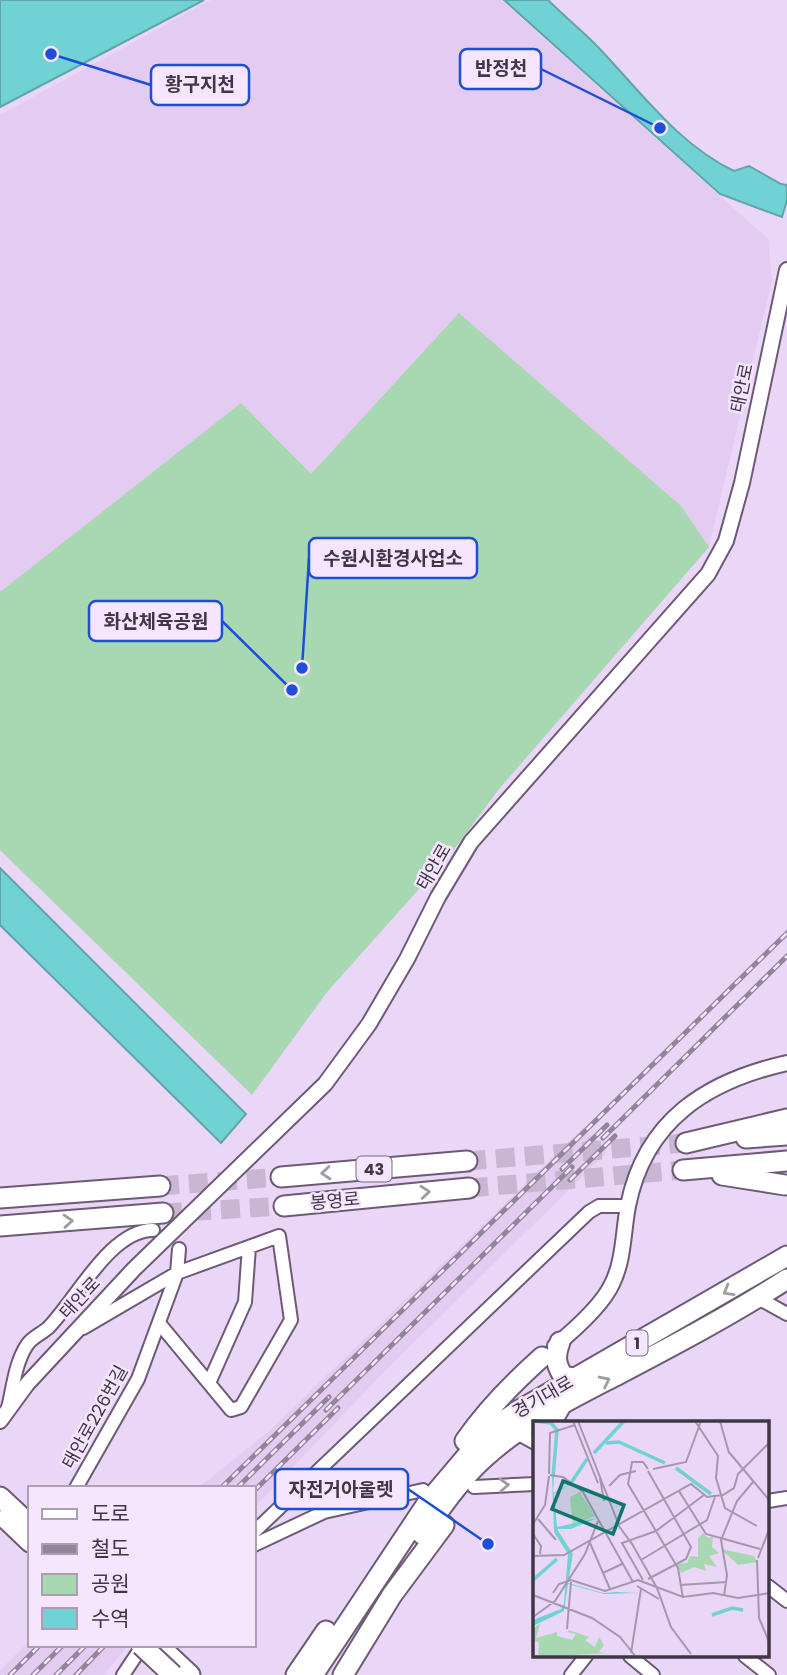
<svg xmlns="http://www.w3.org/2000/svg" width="787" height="1675" viewBox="0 0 787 1675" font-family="Poppins,'Noto Sans KR',sans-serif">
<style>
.built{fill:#e4cbf1}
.green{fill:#a8d8b2}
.water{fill:#70d2d5;stroke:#61a4aa;stroke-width:2}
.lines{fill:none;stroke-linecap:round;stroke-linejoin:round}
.trunk-tunnel{stroke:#c8b6d2;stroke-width:19;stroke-dasharray:19 10;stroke-linecap:butt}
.minor-casing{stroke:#6d5b76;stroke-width:16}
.tertiary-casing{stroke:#6d5b76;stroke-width:18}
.primary-casing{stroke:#6d5b76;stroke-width:23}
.trunk-casing{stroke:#6d5b76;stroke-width:23}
.minor{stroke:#fff;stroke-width:12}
.tertiary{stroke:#fff;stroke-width:14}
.primary{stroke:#fff;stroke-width:19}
.trunk{stroke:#fff;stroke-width:19}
.rail-casing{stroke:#92859b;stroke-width:5}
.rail{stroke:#f5e5fe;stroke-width:2.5;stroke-dasharray:8;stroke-linecap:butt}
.primary-bridge-casing{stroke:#6d5b76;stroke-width:23;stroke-linecap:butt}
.primary-bridge{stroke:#fff;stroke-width:19}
.oneway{stroke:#9f9ba2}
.labels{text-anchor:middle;stroke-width:5;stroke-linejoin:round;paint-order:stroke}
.shield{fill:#f5e5fe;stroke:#766b7c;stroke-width:2}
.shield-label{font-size:16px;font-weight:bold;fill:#3f3744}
.street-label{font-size:18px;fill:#3f3744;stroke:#f5e5fe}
.inset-river{fill:none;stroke:#70d2d5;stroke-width:3.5}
.inset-road{fill:none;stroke:#a696af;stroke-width:2}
.view{fill:#0f766e;fill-opacity:0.15;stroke:#0f766e;stroke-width:3.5}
.inset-edge{fill:none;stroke:#3f3744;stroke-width:3.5}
.leader{fill:none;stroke:#1d4ed8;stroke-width:2.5}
.callout-dot{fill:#1d4ed8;stroke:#f5e5fe;stroke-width:2.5}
.callout{fill:#f5e5fe;stroke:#1d4ed8;stroke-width:2.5}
.callout-label{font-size:19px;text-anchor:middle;font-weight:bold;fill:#3f3744}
</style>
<rect width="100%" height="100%" fill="#ead6f6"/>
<path class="built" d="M211,0H501L768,239L772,280L709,547L499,789L452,852L327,992L252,1095L0,850V115Z
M584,1127L607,1152L381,1375L254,1508V1488H198L269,1431Z
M30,1640V1645H128L104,1675H0V1670Z"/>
<path class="green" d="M459,313L681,506L709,547L499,789L452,852L327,992L252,1095L0,850V592L241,403L311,474Z"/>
<path class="water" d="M0,0H204L0,107Z
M504,0H548C563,15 580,29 595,44C638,88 677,144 734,171L749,166L781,184L787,185V200L782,217L720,194Z
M0,868L246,1114L221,1143L0,925Z"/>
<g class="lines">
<path class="trunk-tunnel" d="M467,1161L686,1143
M160,1186L281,1177
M469,1188L683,1170
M163,1213L284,1206"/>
<defs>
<path id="minor" d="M758,1298L787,1314
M159,1323L231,1410L241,1407L291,1320L279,1236L177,1273L179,1249
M209,1383L245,1302L249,1247
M8,1408C13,1388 15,1363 27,1345C31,1338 41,1334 48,1328C76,1300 110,1230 153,1230
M555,1423L567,1402
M515,1432L535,1443
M474,1487L535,1484
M76,1488L138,1379L177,1273L83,1328
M768,1501L787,1498
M254,1532L589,1212L599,1206H628
M254,1545L324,1512L423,1490
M768,1586L787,1601
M630,1656L653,1675
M745,1656L769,1675
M123,1675L143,1645
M571,1675L586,1656"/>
<path id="tertiary" d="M555,1346C573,1331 602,1306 612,1284C624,1260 623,1232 628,1206C645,1120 707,1081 787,1063
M0,1421L27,1384L134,1269L325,1084L369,1024L407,959L438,897L471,842L708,574L726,541L742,483L787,270"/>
<path id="primary" d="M560,1342C555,1356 555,1363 563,1376L575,1378
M465,1441C487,1409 514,1382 542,1357
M0,1497L30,1525
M6,1519L30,1542
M422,1534C441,1508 459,1481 483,1459C523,1422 571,1399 619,1374C676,1344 733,1314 787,1279
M158,1645L190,1675
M296,1675L326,1631
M313,1675L428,1502L488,1431L518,1411L787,1256
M343,1675L392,1595L444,1525"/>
<path id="trunk" d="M746,1138L787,1135
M686,1143L787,1119
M683,1170L787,1161
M722,1175L785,1185
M281,1177L467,1161
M0,1198L160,1186
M284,1206L469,1188
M0,1226L163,1213"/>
</defs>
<use href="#minor" class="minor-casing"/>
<use href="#tertiary" class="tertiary-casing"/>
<use href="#primary" class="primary-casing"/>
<use href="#trunk" class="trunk-casing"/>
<use href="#minor" class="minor"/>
<use href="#tertiary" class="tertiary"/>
<use href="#primary" class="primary"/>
<use href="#trunk" class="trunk"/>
<defs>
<path id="rail" d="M603,1138L787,956
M562,1169L607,1125
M570,1180L615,1136
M326,1410L572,1167
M221,1488L787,933
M237,1488L329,1397
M254,1491L338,1408
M10,1675L40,1645
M33,1675L63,1645
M56,1675L86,1645
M76,1675L105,1645"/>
</defs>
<use href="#rail" class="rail-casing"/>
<use href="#rail" class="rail"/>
<defs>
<path id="primary-bridge" d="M141,1645L173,1675"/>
</defs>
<use href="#primary-bridge" class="primary-bridge-casing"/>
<use href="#primary-bridge" class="primary-bridge"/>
</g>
<defs><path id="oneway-chevron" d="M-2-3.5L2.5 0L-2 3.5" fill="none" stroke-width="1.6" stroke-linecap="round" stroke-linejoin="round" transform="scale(1.75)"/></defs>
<g class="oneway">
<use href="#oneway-chevron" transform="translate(326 1173) rotate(175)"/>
<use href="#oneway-chevron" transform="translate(425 1192) rotate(-5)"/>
<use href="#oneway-chevron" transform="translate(68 1221) rotate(-4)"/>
<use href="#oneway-chevron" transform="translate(728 1291) rotate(150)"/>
<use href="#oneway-chevron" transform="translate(605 1381) rotate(-26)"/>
<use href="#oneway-chevron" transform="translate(504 1485) rotate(-3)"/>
</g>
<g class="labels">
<g class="shield">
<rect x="356.5" y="1156.5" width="35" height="25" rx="5"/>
<rect x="626.5" y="1330.5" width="21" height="25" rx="5"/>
</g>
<g class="shield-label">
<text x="374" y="1175">43</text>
<text x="637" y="1349">1</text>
</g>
<g class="street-label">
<text transform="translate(742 388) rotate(-78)" y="6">태안로</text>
<text transform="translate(434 867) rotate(-60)" y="6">태안로</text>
<text transform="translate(335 1201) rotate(-5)" y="6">봉영로</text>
<text transform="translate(80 1298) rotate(-47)" y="6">태안로</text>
<text transform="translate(543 1397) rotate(-30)" y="6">경기대로</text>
<text transform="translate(95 1417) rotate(-61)" y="6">태안로226번길</text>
</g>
</g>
<g transform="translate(533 1421)">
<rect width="236" height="236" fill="#ead6f6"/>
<path d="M47,71L62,95L40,105L37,76ZM170,112L175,117L180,115L179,126L186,132L176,135L184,146L171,143L173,150L161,146L148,152L144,143L154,142L157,135L165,136V117ZM188,128L221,135L224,141L205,144ZM7,203L3,217L24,211V215L39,219L43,213L34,211L36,209L56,216L52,219L62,226L66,216L71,224L66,231L72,232L10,236L5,233L6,222L0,219L2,206Z" fill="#a8d8b2"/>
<path d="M19,55H21L20,72L38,63L21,73L24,106L64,97L38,108H24L40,133L35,162L70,172L84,171L105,172L71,173L35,163L31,190L0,205V199L28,188L31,182L35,133L21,111Z" fill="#70d2d5"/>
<path class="inset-river" d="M2,0L18,2L24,9L20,56M73,22L86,21L132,42M61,32L91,0M143,47L178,73M38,62L54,38M0,159L24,138M179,194L199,187L210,189"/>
<path class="inset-road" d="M40,0L65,62M45,0L85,102M162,0L185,35L183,57L192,87L224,105M187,0L196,32M195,30L237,80M115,48L110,41H99L95,63L145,147L150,177M120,48L153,41L168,0M115,50L158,126L153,138L115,158M16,53L17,12L42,4M17,54L30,56L50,71L100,161M67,57L71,80M76,65L87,54L103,50M146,70L173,113L227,128M5,98L23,119M83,101L99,123M0,103L12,84L16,55M0,113L8,125L7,133M98,121L124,167L138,206L158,233M57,122L77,168M0,135L31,134L158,63L174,76L190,74L201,67L205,53L237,21M225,137L237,106M108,139L174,99L182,76M224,139L226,197L237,223M70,152L89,143M110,159L89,122L123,110L171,74M147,164L194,161M104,165L126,178M20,172L26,163L38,159L72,170L105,159L150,176L180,172L205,177L237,172M0,174L59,197L87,216L103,236M191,175L194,154L188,119L204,80L220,61M0,196L22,180L52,133L65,100M34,208L38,161M98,232L108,168"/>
<path class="view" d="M30,60L91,84L80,113L19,88Z"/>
<rect width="236" height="236" class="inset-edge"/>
</g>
<path class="leader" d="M660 128L541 69M51 54L151 85M302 668L309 558M292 690L222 621M488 1544L408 1489"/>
<g class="callout-dot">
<circle cx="660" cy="128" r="7"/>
<circle cx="51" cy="54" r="7"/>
<circle cx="302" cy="668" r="7"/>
<circle cx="292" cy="690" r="7"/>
<circle cx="488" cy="1544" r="7"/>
</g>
<g class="callout">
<rect x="460" y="49" width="81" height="40" rx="7"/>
<rect x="151" y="65" width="98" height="40" rx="7"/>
<rect x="309" y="538" width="168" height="40" rx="7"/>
<rect x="89" y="601" width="133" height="40" rx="7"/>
<rect x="275" y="1469" width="133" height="40" rx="7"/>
</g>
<g class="callout-label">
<text x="501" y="75">반정천</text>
<text x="200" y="91">황구지천</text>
<text x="393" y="565">수원시환경사업소</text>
<text x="156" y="628">화산체육공원</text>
<text x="341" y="1496">자전거아울렛</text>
</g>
<rect x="28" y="1486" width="228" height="161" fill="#f5e5fe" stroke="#ac9fb4" stroke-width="2"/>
<rect x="42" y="1509" width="35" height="10" fill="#ffffff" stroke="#ac9fb4" stroke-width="2"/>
<text x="91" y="1521" font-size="21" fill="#3f3744">도로</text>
<rect x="42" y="1544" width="35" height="10" fill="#92859b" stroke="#ac9fb4" stroke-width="2"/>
<text x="91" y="1556" font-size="21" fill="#3f3744">철도</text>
<rect x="42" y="1574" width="35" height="21" fill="#a8d8b2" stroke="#ac9fb4" stroke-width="2"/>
<text x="91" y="1591" font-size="21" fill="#3f3744">공원</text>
<rect x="42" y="1608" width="35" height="21" fill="#70d2d5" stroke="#ac9fb4" stroke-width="2"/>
<text x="91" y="1626" font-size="21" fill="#3f3744">수역</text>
</svg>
